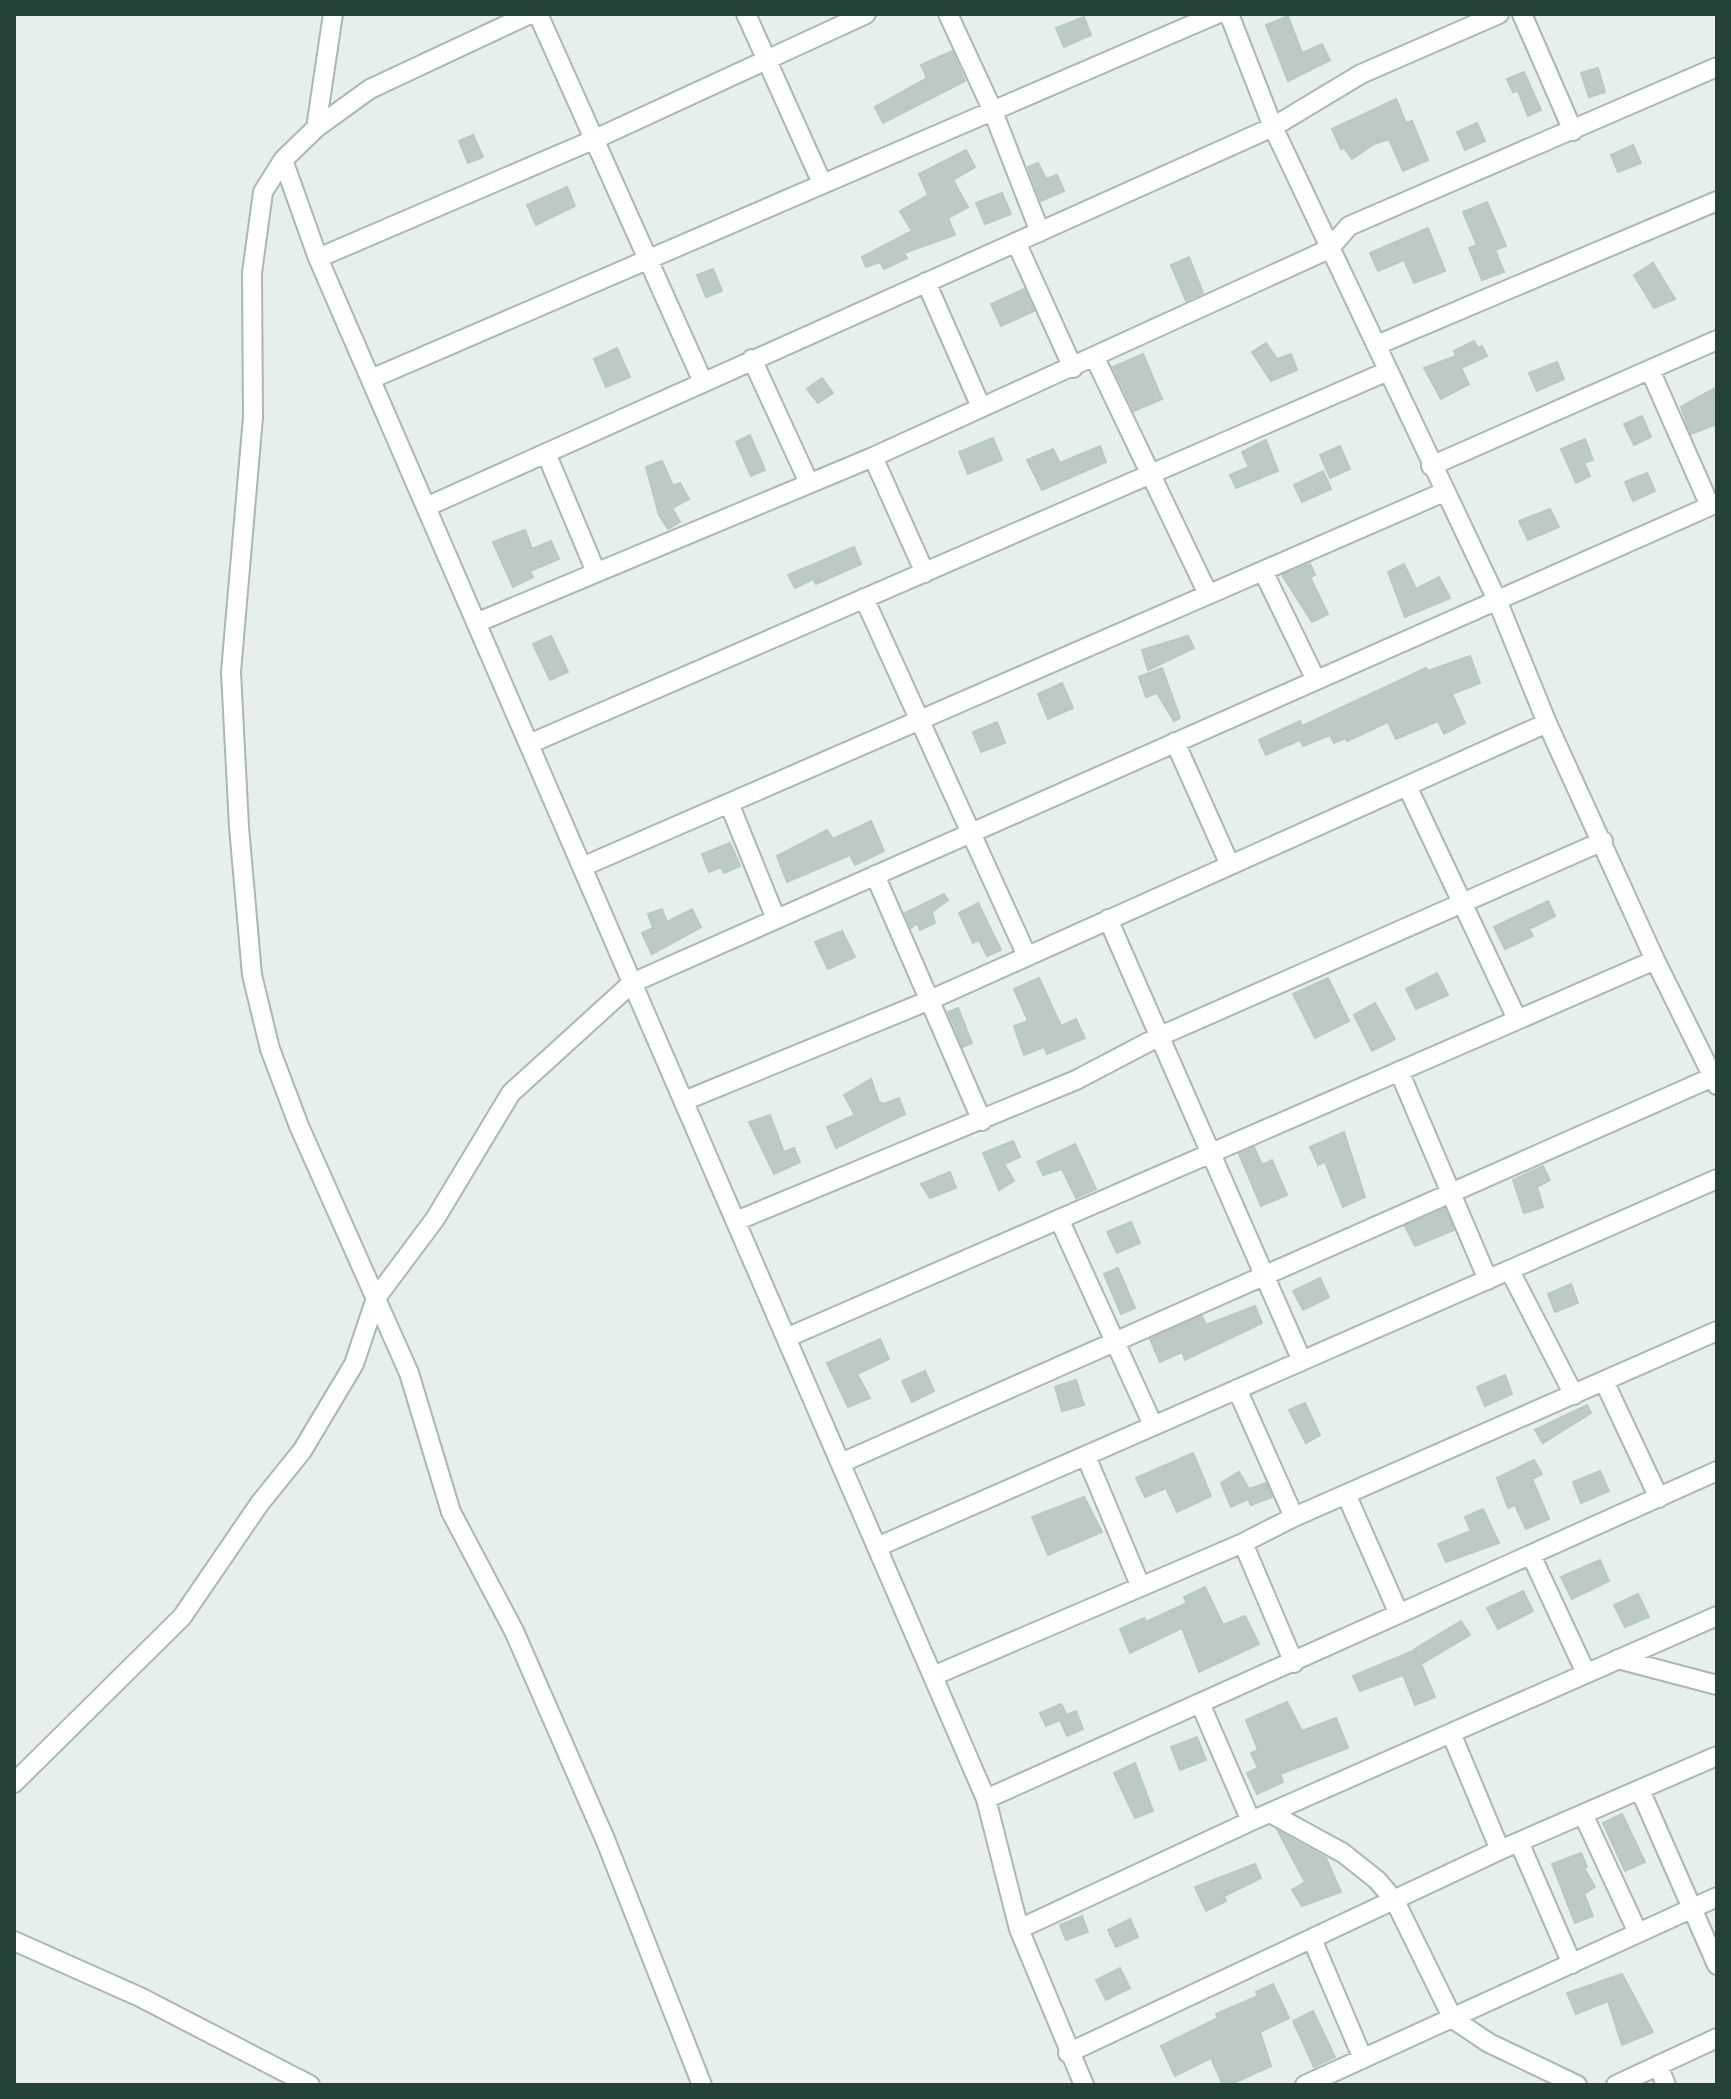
<svg xmlns="http://www.w3.org/2000/svg" width="1731" height="2099" viewBox="0 0 1731 2099" font-family="Poppins,sans-serif">
<style>
.building{fill:#bbcac4;stroke:#b8c9c2;stroke-width:2}
.lines{fill:none;stroke-linecap:round;stroke-linejoin:round}
.minor-casing{stroke:#a8b8b2;stroke-width:22}
.minor{stroke:#fff;stroke-width:18}
</style>
<rect width="100%" height="100%" fill="#e6efeb"/>
<path class="building" d="M1288,16L1302,53L1322,44L1330,60L1288,81L1266,25Z
M1084,17L1091,35L1064,47L1056,28Z
M952,51L965,81L883,123L875,107L927,78L921,65Z
M1598,68L1605,92L1589,97L1581,73Z
M1524,72L1541,110L1528,116L1518,91L1513,92L1507,79Z
M1396,99L1406,123L1412,121L1428,160L1403,171L1389,139L1374,144L1352,159L1344,148L1341,149L1332,129Z
M1477,123L1485,141L1465,150L1457,132Z
M473,135L483,157L468,163L459,141Z
M1633,145L1641,163L1618,172L1611,155Z
M966,150L975,167L953,180L968,207L948,218L955,235L904,253L907,258L884,269L880,262L866,267L862,257L912,231L900,211L928,195L919,174Z
M1038,163L1046,179L1057,175L1064,191L1041,201L1028,167Z
M567,187L575,206L536,225L527,205Z
M1002,193L1011,214L985,224L976,203Z
M1487,202L1506,246L1495,250L1504,272L1482,280L1469,248L1477,245L1463,212Z
M1428,228L1445,271L1414,283L1404,260L1378,271L1370,253Z
M1189,257L1203,293L1186,301L1171,265Z
M1653,263L1675,299L1654,308L1634,275Z
M713,269L722,291L706,297L697,275Z
M1024,289L1034,311L1001,326L991,304Z
M1474,341L1478,348L1482,346L1487,356L1461,368L1469,384L1441,399L1424,368L1456,356L1454,351Z
M1266,343L1277,359L1291,354L1297,370L1271,381L1252,352Z
M617,348L630,377L606,387L594,359Z
M1143,354L1162,399L1134,411L1113,367Z
M1557,362L1564,379L1537,391L1529,373Z
M822,378L833,393L818,403L807,389Z
M1717,387V424L1691,434L1681,407Z
M1642,416L1651,437L1634,445L1624,424Z
M750,435L765,470L751,476L736,442Z
M993,438L1002,460L968,474L959,452Z
M1585,439L1593,460L1584,463L1590,476L1576,483L1561,449Z
M1266,440L1278,471L1236,488L1230,475L1249,467L1242,452Z
M1100,446L1106,462L1042,490L1027,460L1053,449L1060,463Z
M1340,446L1350,469L1330,478L1320,455Z
M662,461L673,486L680,483L689,499L672,508L680,522L668,529L659,515L646,467Z
M1323,471L1331,489L1302,502L1294,485Z
M1647,473L1655,491L1633,501L1625,482Z
M1550,509L1559,527L1528,540L1519,521Z
M525,530L532,549L551,541L559,559L530,571L533,577L513,587L493,542Z
M854,547L861,564L816,584L813,579L795,588L788,575Z
M1310,564L1315,575L1310,577L1328,614L1312,622L1282,575Z
M1404,564L1416,589L1439,577L1450,598L1405,617L1388,572Z
M551,636L568,672L550,680L533,644Z
M1188,636L1194,648L1148,670L1142,650Z
M1470,656L1480,683L1452,694L1465,723L1444,734L1438,721L1396,739L1388,722L1347,741L1346,738L1334,743L1330,735L1303,746L1300,740L1266,755L1259,740L1300,721L1302,726L1426,668L1428,671Z
M1162,668L1180,718L1174,721L1157,693L1146,697L1139,677Z
M1062,683L1073,708L1048,719L1038,694Z
M997,722L1005,743L981,752L973,732Z
M871,821L884,851L855,865L850,855L787,882L777,856L827,830L833,839Z
M730,843L740,866L724,873L721,867L709,872L702,854Z
M944,894L948,900L932,912L935,923L920,930L917,923L911,928L905,913Z
M1548,901L1555,916L1529,929L1533,936L1505,949L1494,927Z
M978,903L1001,950L987,956L979,940L973,943L959,913Z
M662,909L667,922L692,909L701,927L652,954L642,933L653,928L648,914Z
M842,931L855,957L828,969L815,942Z
M1437,973L1448,995L1416,1009L1406,989Z
M1039,978L1061,1026L1076,1019L1085,1038L1047,1054L1044,1047L1024,1055L1014,1026L1028,1021L1014,989Z
M1328,978L1349,1021L1315,1038L1293,994Z
M1375,1003L1395,1039L1372,1051L1354,1015Z
M958,1008L972,1043L963,1047L948,1012Z
M871,1079L879,1102L884,1104L899,1098L905,1114L836,1148L827,1127L855,1115L844,1095Z
M770,1115L784,1152L794,1148L800,1162L774,1174L749,1122Z
M1344,1132L1365,1197L1343,1207L1325,1162L1318,1165L1310,1147Z
M1013,1141L1020,1157L1004,1164L1014,1181L999,1190L983,1153Z
M1075,1144L1096,1189L1076,1198L1062,1169L1043,1175L1037,1162Z
M1254,1147L1262,1165L1272,1160L1287,1195L1261,1206L1239,1154Z
M1543,1166L1550,1180L1537,1187L1543,1207L1524,1213L1513,1180Z
M950,1172L956,1188L930,1198L921,1184Z
M1445,1209L1454,1230L1415,1246L1405,1226Z
M1131,1222L1140,1243L1117,1253L1107,1232Z
M1118,1268L1135,1308L1121,1314L1104,1274Z
M1320,1278L1329,1297L1303,1310L1293,1291Z
M1571,1284L1578,1303L1555,1312L1548,1294Z
M1255,1306L1262,1323L1185,1360L1182,1352L1160,1362L1150,1339L1202,1316L1206,1325Z
M880,1339L889,1359L857,1374L870,1398L848,1407L827,1363Z
M925,1371L934,1391L912,1402L902,1381Z
M1505,1375L1512,1394L1485,1406L1477,1387Z
M1076,1380L1084,1405L1062,1411L1055,1387Z
M1305,1403L1320,1435L1306,1443L1289,1410Z
M1587,1405L1591,1413L1543,1443L1535,1430Z
M1193,1453L1211,1496L1177,1512L1166,1488L1145,1497L1136,1478Z
M1534,1460L1542,1474L1532,1479L1549,1519L1526,1529L1515,1505L1508,1508L1497,1478Z
M1600,1471L1609,1491L1581,1503L1573,1482Z
M1239,1472L1249,1489L1266,1483L1272,1497L1251,1505L1248,1499L1231,1507L1221,1483Z
M1084,1497L1102,1532L1048,1555L1032,1517Z
M1483,1509L1499,1543L1446,1562L1438,1544L1471,1531L1465,1517Z
M1600,1560L1609,1581L1572,1599L1561,1577Z
M1205,1587L1223,1625L1245,1616L1259,1644L1199,1672L1182,1628L1130,1653L1120,1629L1144,1618L1146,1622L1187,1603L1184,1597Z
M1523,1591L1533,1611L1498,1629L1487,1608Z
M1638,1594L1649,1617L1625,1627L1614,1605Z
M1461,1621L1470,1635L1421,1664L1415,1649Z
M1415,1650L1435,1697L1415,1705L1403,1675L1360,1691L1353,1676Z
M1287,1702L1302,1731L1336,1718L1348,1748L1280,1774L1283,1782L1257,1794L1247,1773L1258,1768L1251,1753L1258,1750L1246,1720Z
M1061,1704L1067,1715L1076,1711L1083,1729L1067,1736L1060,1720L1046,1726L1040,1713Z
M1197,1737L1206,1760L1180,1770L1171,1747Z
M1135,1763L1153,1811L1135,1818L1114,1773Z
M1622,1814L1645,1862L1625,1871L1603,1823Z
M1278,1831L1326,1858L1341,1892L1302,1906L1292,1890L1305,1882Z
M1581,1853L1587,1867L1584,1868L1595,1887L1584,1894L1593,1916L1575,1923L1552,1864Z
M1255,1864L1261,1878L1224,1896L1226,1901L1206,1911L1195,1887Z
M1082,1916L1088,1932L1066,1940L1060,1925Z
M1130,1919L1138,1937L1116,1947L1108,1930Z
M1120,1968L1130,1988L1106,2000L1096,1980Z
M1622,1974L1653,2032L1622,2045L1608,2001L1576,2014L1567,1993Z
M1273,1984L1289,2018L1260,2032L1271,2066L1229,2085H1223L1211,2058L1175,2076L1161,2046L1218,2018L1216,2014L1258,1996L1256,1992Z
M1313,2011L1335,2057L1314,2067L1293,2021Z"/>
<g class="lines">
<defs>
<path id="minor" d="M530,14L370,89L316,128L283,160L263,192L252,273L253,417L231,672L239,827L252,975L270,1049L299,1126L409,1373L451,1512L514,1631L605,1839L702,2085
M538,14L703,382
M746,14L822,183
M948,14L992,109L1040,232
M1229,14L1273,127L1497,600L1547,723L1655,960L1717,1085
M1522,14L1573,131
M316,128L333,14
M283,160L318,258L986,1799L1019,1929L1084,2085
M1016,242L1073,368
M318,258L593,140L866,14
M926,282L981,407
M1377,345L1717,201
M1095,358L1208,594
M752,359L809,483
M1650,370L1710,506
M371,379L1217,14
M546,453L596,572
M873,457L925,573
M1431,466L1717,340
M426,507L1273,127L1361,74L1499,14
M1263,571L1316,680
M864,598L1027,956
M476,623L873,457L1329,249L1349,226L1717,67
M1175,742L1230,865
M529,744L1388,371
M1407,786L1517,1019
M729,803L776,919
M582,867L1444,492
M875,875L982,1121
M1108,919L1302,1361
M1399,1071L1488,1280
M684,1101L930,1000L1547,723
M1059,1219L1153,1425
M736,1221L1076,1080L1158,1037L1603,841
M1510,1271L1574,1395
M786,1338L1655,960
M1604,1381L1659,1498
M1237,1389L1294,1517
M1086,1456L1140,1585
M841,1463L1713,1077
M1346,1494L1399,1614
M1243,1543L1294,1663
M877,1547L1717,1179
M1531,1555L1586,1673
M1618,1659L1717,1685
M933,1676L1243,1543L1294,1517L1717,1331
M1200,1703L1251,1821
M1451,1733L1500,1850
M14,1783L182,1617L260,1503L302,1451L354,1364L376,1298L435,1219L511,1093L632,983L1717,503
M1640,1790L1717,1965
M986,1799L1717,1471
M1270,1813L1343,1853L1377,1880L1395,1901L1453,2019L1489,2043L1577,2085
M1583,1814L1638,1933
M1519,1842L1572,1964
M1019,1929L1251,1821L1717,1616
M1312,1939L1363,2059
M14,1941L140,1997L310,2085
M1068,2053L1500,1850L1717,1756
M1658,2065L1666,2085
M1305,2085L1717,1897
M1616,2085L1717,2038"/>
</defs>
<use href="#minor" class="minor-casing"/>
<use href="#minor" class="minor"/>
</g>
<rect width="1731" height="2099" fill="none" stroke="#24423a" stroke-width="32"/>
</svg>
